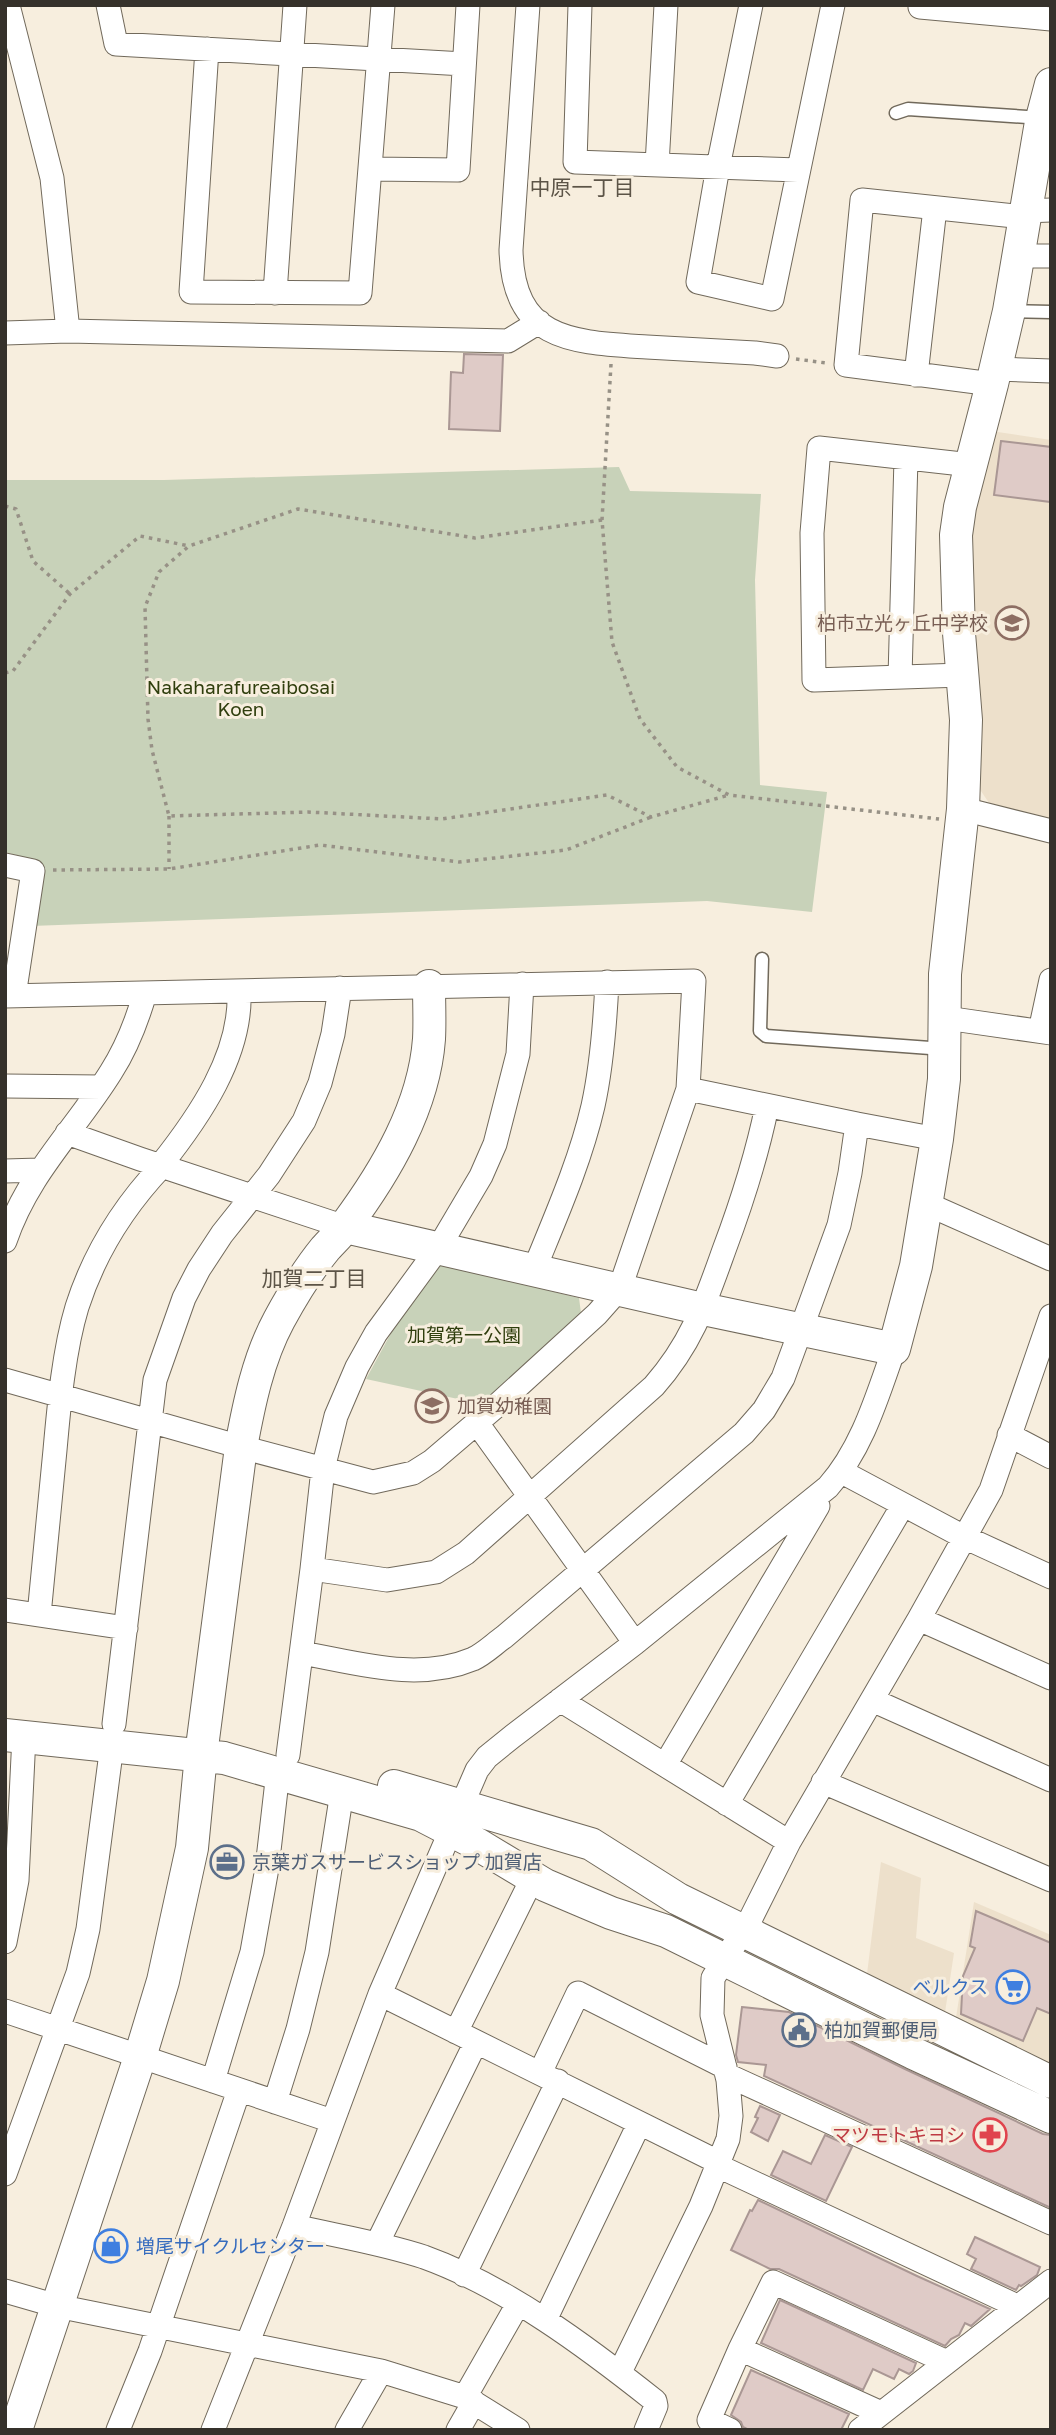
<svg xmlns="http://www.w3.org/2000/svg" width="1056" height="2435" viewBox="0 0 1056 2435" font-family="'Golos Text','Noto Sans JP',sans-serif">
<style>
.built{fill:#ede0cb}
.green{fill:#c8d2b9}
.building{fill:#dfcbc7;stroke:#aa9794;stroke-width:2}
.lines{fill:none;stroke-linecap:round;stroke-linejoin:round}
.lane-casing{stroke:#71695b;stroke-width:15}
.street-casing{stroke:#71695b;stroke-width:25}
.secondary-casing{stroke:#71695b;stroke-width:34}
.path{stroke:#979186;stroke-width:3.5;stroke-dasharray:3.5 5;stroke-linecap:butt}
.lane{stroke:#fff;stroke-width:12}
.street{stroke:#fff;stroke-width:23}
.secondary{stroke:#fff;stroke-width:32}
.labels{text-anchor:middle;stroke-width:6;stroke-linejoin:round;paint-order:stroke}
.education-label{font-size:19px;fill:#785e54;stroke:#f7eede;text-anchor:end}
.park-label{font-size:19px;fill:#2f3e0d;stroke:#f7eede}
.service-label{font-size:19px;fill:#4e5e75;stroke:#f7eede;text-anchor:start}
.shop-label{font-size:19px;fill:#366cbe;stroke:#f7eede;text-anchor:end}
.health-label{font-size:19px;fill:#be3a42;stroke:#f7eede;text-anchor:end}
.neighbourhood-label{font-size:21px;fill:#5c5447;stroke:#f7eede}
</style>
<rect width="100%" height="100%" fill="#f7eede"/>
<path class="built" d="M991,431L1051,440V823L993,809L975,782L969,526Z
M881,1862L921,1878L916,1938L954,1953L944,2019L866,1982Z
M974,1902L1051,1935V2070L955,2024Z"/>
<path class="green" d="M619,467L630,491L761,494L755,580L760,785L827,792L812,912L707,901L31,926L39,861L5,852V480H164Z
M442,1264L579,1298L581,1313L481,1404L366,1379L402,1313Z"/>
<path class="building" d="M464,354L503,355L500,431L449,429L451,372L463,373Z
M1001,441L1051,447V502L994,495Z
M976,1911L1051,1943V2014L1037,2008L1023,2041L961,2014L963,1976L975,1948L970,1946Z
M742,2007L789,2012L905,2069L1043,2134L1051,2135V2208L764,2076L766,2065L738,2062L736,2055Z
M760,2106L780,2115L768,2141L751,2132L758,2118L755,2117Z
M825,2135L852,2147L826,2201L771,2175L783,2151L811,2164Z
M758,2200L917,2276L990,2309L971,2326L965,2323L959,2335L951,2339L945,2346L779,2269H770L754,2261L731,2250L750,2210L752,2211Z
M975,2237L1040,2267L1037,2275L1021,2286L1019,2285L1016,2290L971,2269L976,2259L967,2254Z
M780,2300L916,2363L913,2371L909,2374L899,2369L894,2379L873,2369L863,2390L761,2343Z
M751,2370L849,2414L841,2430H749L743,2427L741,2422L731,2415Z"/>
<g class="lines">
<defs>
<path id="lane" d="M896,113L908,109L1042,118
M1009,311L1051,312
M762,959L760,1031L766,1036L944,1049"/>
<path id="street" d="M8,5L52,178L68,331
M108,5L116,44L464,64
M528,5L511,250C513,342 573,342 647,347C683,349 719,351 755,353L777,356
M580,5L575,162L798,170
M751,5L718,167L698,282L772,299L833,5
M921,5L920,7L1051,19
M207,49L191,292L360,293L383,5
M657,165L666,5
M370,169L458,170L468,5
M1025,211L1051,210
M1017,256H1051
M275,293L295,5
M5,333L68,331L508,341L539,322
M996,369L1051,371
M916,375L935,208
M992,384L846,365L862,200L1024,217
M962,675L814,680L812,533L819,448L971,465
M900,677L906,458
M963,809L1051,831
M5,865L33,871L14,996
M5,996L694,981L688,1089L620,1288L597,1314L494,1408L432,1461L413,1473L373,1482L241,1447L5,1380
M946,1018L1051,1033
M1040,1031L1051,980
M5,1086L101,1087
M857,1124L937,1139
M67,1133L140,1159L345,1227
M160,1166C199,1117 242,1055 239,991
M5,1171L40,1170
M927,1204L1051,1259
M5,1241C28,1173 75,1130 111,1072C127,1047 137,1021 145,993
M534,1270C556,1216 580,1162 593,1106C602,1065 605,1024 607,982
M477,1423L635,1643
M1009,1435L1051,1457
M842,1472L964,1537L1051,1577
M312,1569L387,1580L436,1572L466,1553L654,1386C692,1343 705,1303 724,1250C742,1202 757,1155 767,1106
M5,1610L126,1628
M39,1615C44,1560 50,1505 55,1450C59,1405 64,1350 77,1307C94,1254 124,1206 162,1166
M919,1619L1051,1678
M302,1653C358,1663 418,1682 473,1659C484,1654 494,1644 504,1637L744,1433L764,1410L783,1378L811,1302L839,1225L850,1173L857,1124L688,1089
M560,1700L789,1842
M872,1700L1051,1780
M114,1724L155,1380L184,1298L199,1269L222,1234L269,1175L304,1121L320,1083L333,1034L340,988
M288,1755L312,1569L323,1469L336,1416L357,1367L376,1333L439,1247L481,1176L495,1144L518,1054L522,984
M665,1765L818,1506
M823,1782L1051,1880
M727,1804L903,1505
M5,1942L17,1880L24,1736
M380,1994L718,2162
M5,2011L332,2121
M456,2032L533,1877
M540,2073L578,1993L725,2067
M727,2075L1051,2223
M213,2081L252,1952L267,1868L278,1772
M275,2102L298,2029L317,1952L342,1792
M716,2165L1017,2306
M5,2174L78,1973L88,1929L112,1745
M294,2226C337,2236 382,2243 424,2257C507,2287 587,2347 655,2401L656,2406L646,2430
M377,2244L476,2042
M464,2275L558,2081
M5,2291L57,2306L381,2371L465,2397L518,2430
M545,2320L639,2124
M740,2349L881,2413
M620,2372L701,2206L728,2139L731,2116L728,2080L712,2015L713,1978L750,1920L789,1842L919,1619L991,1490L1051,1316
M465,2397L518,2304
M118,2430L150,2351L239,2090
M213,2430L294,2226L380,1994L477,1770L487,1757L513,1736L635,1643L828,1487C862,1449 877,1397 894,1349
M347,2430L381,2371
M458,2430L474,2402
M730,2430L709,2420L740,2349L773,2282L947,2362
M860,2430L1051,2281"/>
<path id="secondary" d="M345,1227L703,1309L894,1349L916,1266L937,1139L944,1079L945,974L963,809L966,720L959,633L956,535L960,507L992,384L1009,311L1041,122L1051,84
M5,1735L224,1758L421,1815L477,1844L545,1885L611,1913L666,1931L913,2053L1051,2117
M394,1786L591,1844L678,1899L1051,2082
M16,2430L140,2057L163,1981L192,1848L201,1755L241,1447C249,1404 258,1359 279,1320C292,1296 307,1271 325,1249C332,1241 340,1234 346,1225C386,1171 424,1107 429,1039C430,1021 429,1003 429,986"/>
</defs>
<use href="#lane" class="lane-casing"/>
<use href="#street" class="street-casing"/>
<use href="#secondary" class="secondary-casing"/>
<path class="path" d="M796,359L826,363
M611,364L602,520L612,642L640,719L677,767L729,795L939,819
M5,506L16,509L33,561L70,594
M602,520L475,538L298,509L189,546L159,572L145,607L148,719L152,750L169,816L308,812L442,819L607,795L651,817L729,795
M5,673L13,671L70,594L140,536L189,546
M169,816V869
M53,870L169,869L320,845L459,862L566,850L651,817"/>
<use href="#lane" class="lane"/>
<use href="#street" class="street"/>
<use href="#secondary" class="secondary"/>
</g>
<defs>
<symbol id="school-ring" viewBox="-11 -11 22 22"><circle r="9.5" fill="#f7eede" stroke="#8d6e63" stroke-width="1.5"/><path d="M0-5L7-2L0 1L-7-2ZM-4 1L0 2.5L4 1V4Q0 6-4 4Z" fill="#8d6e63"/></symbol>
<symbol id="office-ring" viewBox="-11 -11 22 22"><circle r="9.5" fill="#f7eede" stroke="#5c6f8a" stroke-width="1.5"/><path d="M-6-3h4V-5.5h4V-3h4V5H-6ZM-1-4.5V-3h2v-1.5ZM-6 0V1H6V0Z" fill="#5c6f8a"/></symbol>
<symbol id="supermarket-ring" viewBox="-11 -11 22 22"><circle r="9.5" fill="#f7eede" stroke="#3f7fe0" stroke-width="1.5"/><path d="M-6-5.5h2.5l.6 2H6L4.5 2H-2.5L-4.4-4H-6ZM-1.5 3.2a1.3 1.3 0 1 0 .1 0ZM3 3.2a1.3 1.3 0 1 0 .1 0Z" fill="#3f7fe0"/></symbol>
<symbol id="civic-ring" viewBox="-11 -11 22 22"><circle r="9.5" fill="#f7eede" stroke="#5c6f8a" stroke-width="1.5"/><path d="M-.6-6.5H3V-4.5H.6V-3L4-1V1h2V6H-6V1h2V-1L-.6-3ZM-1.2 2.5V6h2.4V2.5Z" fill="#5c6f8a"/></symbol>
<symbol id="pharmacy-ring" viewBox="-11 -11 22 22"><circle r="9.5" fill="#f7eede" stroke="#e0444e" stroke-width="1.5"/><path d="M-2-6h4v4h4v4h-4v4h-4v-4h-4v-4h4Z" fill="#e0444e"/></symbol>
<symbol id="shop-ring" viewBox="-11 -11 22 22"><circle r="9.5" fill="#f7eede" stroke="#3f7fe0" stroke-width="1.5"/><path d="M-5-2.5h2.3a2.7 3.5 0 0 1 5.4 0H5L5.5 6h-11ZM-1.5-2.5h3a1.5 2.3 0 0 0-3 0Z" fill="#3f7fe0"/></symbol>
</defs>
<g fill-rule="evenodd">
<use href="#school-ring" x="993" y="604" width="38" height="38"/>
<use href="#school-ring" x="413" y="1387" width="38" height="38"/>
<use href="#office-ring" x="208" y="1843" width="38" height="38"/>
<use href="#supermarket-ring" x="994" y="1968" width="38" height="38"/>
<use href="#civic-ring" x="780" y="2011" width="38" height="38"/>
<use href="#pharmacy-ring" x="971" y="2116" width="38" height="38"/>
<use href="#shop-ring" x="92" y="2227" width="38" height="38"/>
</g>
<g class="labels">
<g class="education-label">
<text x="988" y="630">柏市立光ヶ丘中学校</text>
<text x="457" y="1413" text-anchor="start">加賀幼稚園</text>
</g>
<g class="park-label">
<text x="241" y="694">Nakaharafureaibosai<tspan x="241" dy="22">Koen</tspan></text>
<text x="464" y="1342">加賀第一公園</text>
</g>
<g class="service-label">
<text x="252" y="1869">京葉ガスサービスショップ 加賀店</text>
<text x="824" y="2037">柏加賀郵便局</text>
</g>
<g class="shop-label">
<text x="988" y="1994">ベルクス</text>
<text x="136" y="2253" text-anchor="start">増尾サイクルセンター</text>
</g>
<g class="health-label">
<text x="965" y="2142">マツモトキヨシ</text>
</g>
<g class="neighbourhood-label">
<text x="582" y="195">中原一丁目</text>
<text x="314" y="1286">加賀二丁目</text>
</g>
</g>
<rect width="1056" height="2435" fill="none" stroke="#35312b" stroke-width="14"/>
</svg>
